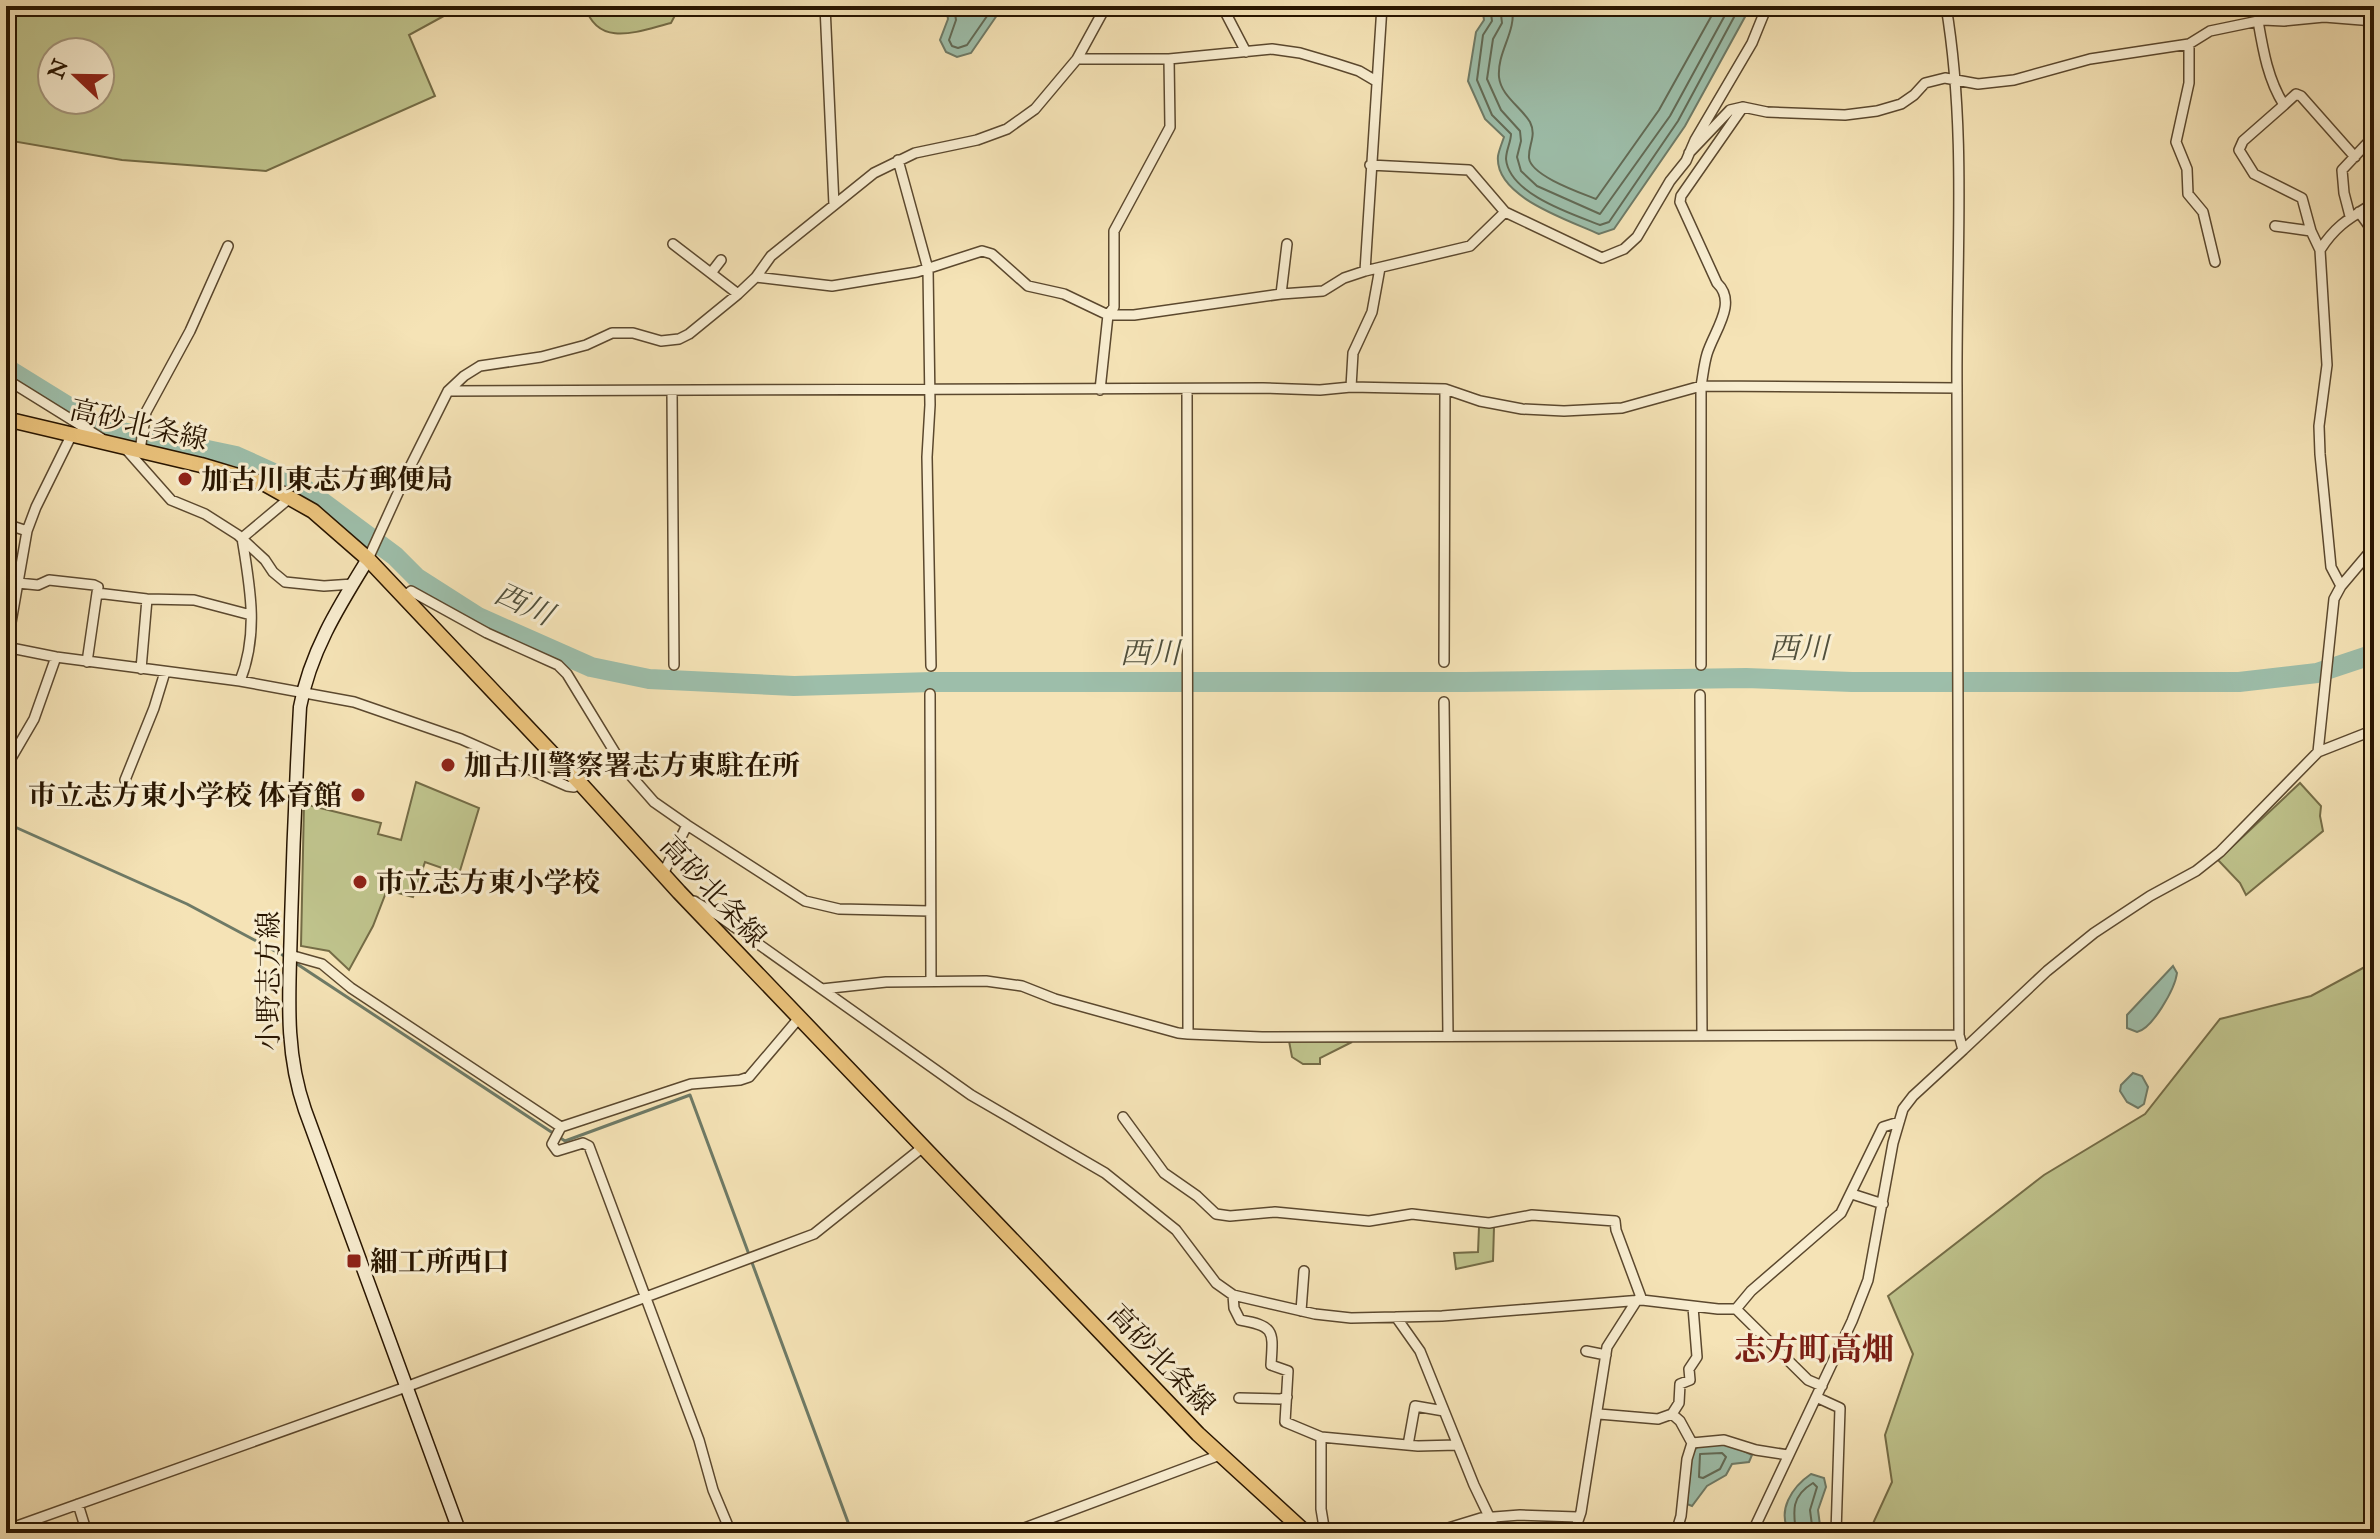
<svg xmlns="http://www.w3.org/2000/svg" width="2380" height="1539" viewBox="0 0 2380 1539" font-family="'IM FELL Great Primer','Noto Serif JP',serif">
<style>
.green{fill:#bfc38c;stroke:#746c46;stroke-width:2;fill-rule:evenodd}
.water{fill:#9dbeaa;stroke:#6e7a66;stroke-width:2}
.lines{fill:none;stroke-linecap:round;stroke-linejoin:round}
.shore{stroke:#626a55;stroke-width:2}
.stream{stroke:#6e7a66;stroke-width:3}
.river{stroke:#9dbeaa;stroke-width:20}
.minor-casing{stroke:#5b482e;stroke-width:12}
.secondary-casing{stroke:#281500;stroke-width:15}
.primary-casing{stroke:#281500;stroke-width:17}
.minor{stroke:#f8edd0;stroke-width:9}
.secondary{stroke:#f8edd0;stroke-width:12}
.primary{stroke:#eac27b;stroke-width:14}
.poi-dot{fill:#8f2418;stroke:#f8edd0;stroke-width:3}
.labels{text-anchor:middle;stroke-width:6;stroke-linejoin:round;paint-order:stroke}
.street-label{font-size:28px;fill:#281500;stroke:#f8edd0}
.poi-label{font-size:28px;font-weight:bold;fill:#281500;stroke:#f8edd0;text-anchor:start}
.water-label{font-size:30px;font-style:italic;fill:#51503c;stroke:#f8edd0}
.quarter-label{font-size:32px;font-weight:bold;fill:#7a1f14;stroke:#f8edd0}
</style>
<rect width="100%" height="100%" fill="#f5e3b6"/>
<filter id="stains"><feTurbulence type="fractalNoise" baseFrequency=".0025" numOctaves="4"/><feColorMatrix values="0 0 0 0 .2 0 0 0 0 .09 0 0 0 0 .02 0 0 0 .5 -.17"/></filter>
<radialGradient id="worn" r=".72"><stop offset=".6" stop-color="#630" stop-opacity="0"/><stop offset="1" stop-color="#630" stop-opacity=".3"/></radialGradient>
<path class="green" d="M6,6H462L409,35L435,96L266,171L122,160L6,140ZM100,52V100H52V52Z
M585,6H680L671,23C639,31 598,49 585,6Z
M416,782L479,808L459,874L425,862L413,897L387,890L373,926L349,970L329,951L301,946L304,804L381,823L378,834L401,840Z
M2300,783L2321,806L2320,816L2323,831L2246,895L2240,883L2218,860Z
M2374,962V1533H1875L1870,1530L1892,1482L1885,1435L1913,1354L1888,1296L2044,1175L2145,1114L2220,1019L2311,996Z
M1289,1041L1352,1042L1320,1058V1064H1303L1292,1057Z
M1479,1227H1494L1493,1261L1456,1269L1454,1253L1478,1252Z"/>
<path class="water" d="M946,6H1001L1002,8L971,53L957,57L946,52L940,40L948,19Z
M1482,6H1749L1746,15L1685,126L1614,229L1599,234C1569,220 1494,197 1498,156C1499,150 1502,143 1504,137L1485,119L1468,81L1476,32L1484,20Z
M2173,966L2177,973C2175,989 2152,1029 2137,1032L2127,1028V1015Z
M2133,1073L2142,1076L2148,1087L2144,1104L2138,1108L2127,1102L2120,1091L2121,1085Z
M1729,1444L1752,1455L1749,1462L1732,1464L1726,1475L1707,1486L1692,1506L1687,1504L1692,1454C1698,1440 1715,1445 1729,1444Z
M1811,1474L1824,1478L1826,1487L1818,1510L1821,1533H1790C1776,1511 1792,1487 1811,1474Z"/>
<g class="lines">
<path class="shore" d="M954,6L956,20L949,40L952,46L958,48L967,45L994,6
M1490,6L1492,21L1483,35L1477,80L1492,115L1511,134C1511,142 1506,150 1506,159C1509,194 1572,214 1600,225L1609,222L1678,121L1740,6
M1500,6L1502,23L1493,39L1487,79L1501,110L1520,131L1521,141L1517,157L1521,171L1537,186L1600,214L1670,116L1730,6
M1512,6C1517,32 1497,51 1499,77C1501,96 1521,107 1530,122C1537,136 1528,145 1529,158C1531,176 1581,193 1596,199L1659,110L1717,6
M1722,1453L1726,1457L1720,1469L1703,1478L1699,1477L1700,1454Z
M1796,1533C1793,1511 1791,1496 1813,1483L1817,1487L1810,1510L1813,1533"/>
<path class="stream" d="M6,823L187,904L288,958
M294,962L565,1141L690,1095L852,1533"/>
<path class="river" d="M6,368L103,428L236,456L298,484L395,556L417,578L478,617L591,667L649,679L794,686L932,682H1465L1746,678L1852,682H2239L2317,673L2374,654"/>
<defs>
<path id="minor" d="M825,6L834,205
M1222,6L1246,52
M2263,6V20
M2258,21C2263,50 2268,80 2284,105L2243,141L2239,150L2254,174L2302,198L2311,231L2320,250
M2189,44V83L2176,142L2187,169L2188,194L2203,212L2215,262
M1077,59H1169L1272,49L1300,53L1334,63L1359,71L1376,81
M2284,105L2296,94L2301,96L2355,157
M1689,153L1730,110L1743,107L1767,112L1845,115L1877,111L1901,104L1914,95L1925,83L1945,78L1978,84L2014,80L2090,59L2189,44L2210,31L2263,20L2284,21L2324,17L2374,21
M898,160L928,269L930,405L927,457L931,666
M1370,165L1469,170L1505,212L1602,258L1624,249L1637,237L1670,181L1686,161L1695,140L1752,43L1767,6
M2359,212L2374,233
M2350,216L2344,193L2342,170L2374,136
M2275,226L2311,231
M673,244L738,294
M1365,271L1382,6
M711,273L721,260
M756,277L832,286L917,272L982,251L992,254L1028,286L1064,294L1108,315H1134L1281,294L1323,291L1344,278L1365,271L1470,246L1505,212
M1281,294L1287,244
M6,379L101,438
M1351,387L1353,353L1372,312L1380,268
M1100,390L1108,315L1114,307V231L1170,127L1169,59
M1187,390L1188,1034
M448,391L1263,388L1320,390L1351,387L1445,389L1480,401L1522,409L1564,411L1622,408L1701,386L1957,388
M672,391L674,665
M125,448L171,500L205,514L238,535L265,560L273,572L285,582L324,586L353,584
M140,450L146,412L190,331L228,246
M6,524L27,531
M242,538L291,497
M368,559L408,471L448,391L464,376L480,366L541,357L586,345L612,333H633L661,341L679,339L689,334L738,294L756,277L771,256L874,173L915,153L977,140L1007,129L1035,109L1077,59L1106,6
M18,583L38,585L49,580L94,585L98,587L97,593L147,599L194,600L251,615
M2341,586L2331,567L2320,454L2319,426L2327,365L2320,250C2336,225 2350,218 2374,203
M403,597L411,591L487,633L558,665L567,674L625,769L654,802L687,825L805,901L839,909L930,911
M6,647L56,657L240,681L354,702L461,739L567,786L574,787L580,783
M6,651L27,531L36,507L72,434
M87,662L97,593
M1444,662L1445,389
M1701,665V386C1703,375 1704,364 1707,354C1714,331 1738,303 1717,283L1680,202L1681,196L1743,107
M141,669L147,599
M240,681C259,633 250,587 242,538
M930,694L931,980
M1700,695L1702,1035
M1444,702L1448,1035
M2318,752L2334,599L2341,586L2374,547
M6,767L34,719L56,657
M125,780L154,708L165,672
M663,874L687,825
M694,901L719,916L971,1095L1105,1173L1176,1230L1216,1283L1233,1295L1315,1314L1351,1318L1442,1316L1642,1300L1718,1309H1736L1751,1291L1841,1213L1883,1127L1899,1122
M290,955L322,964L351,988L561,1127
M822,989L886,982L986,981L1022,986L1055,999L1178,1033L1188,1034L1262,1037L1959,1035
M1963,1050L2047,971L2094,933L2150,896L2196,871L2220,852L2318,752L2374,730
M1123,1117L1164,1173L1197,1196L1216,1214L1230,1216L1275,1212L1369,1221L1412,1214L1489,1223L1532,1215L1615,1221L1616,1230L1642,1300
M1852,1194L1883,1204
M1233,1295L1234,1308L1240,1320C1276,1326 1273,1332 1271,1365L1288,1371L1285,1422L1321,1437
M1736,1309L1808,1380L1822,1386
M1301,1311L1304,1271
M1396,1317L1420,1351L1474,1485L1497,1533
M1586,1351L1606,1355
M1816,1397L1840,1408L1836,1533
M1239,1398L1280,1399L1287,1397
M1599,1414L1658,1419L1672,1414L1679,1403L1680,1384L1690,1380L1689,1369L1697,1357L1693,1307
M1672,1414L1680,1421L1692,1443
M1408,1445L1415,1406L1444,1411
M78,1504L87,1533
M6,1530L406,1387L814,1234L923,1147
M731,1533L713,1490L699,1440L589,1146L583,1143L557,1151L552,1144L561,1127L691,1084L740,1080L749,1077L799,1018
M1011,1533L1220,1455
M1325,1533L1321,1509V1437L1418,1446L1457,1445
M1342,1533L1372,1529L1394,1533
M1432,1533L1481,1518L1520,1515L1577,1517
M1574,1533L1581,1512L1607,1347L1637,1300
M1676,1533L1681,1516L1687,1459L1692,1443L1724,1440L1756,1450L1788,1455
M1752,1533L1852,1321L1868,1280L1893,1143L1903,1109L1913,1096L1963,1050L1959,1035C1958,819 1957,603 1957,387C1956,260 1967,132 1946,6"/>
<path id="secondary" d="M368,559C339,606 310,652 300,707C296,779 293,850 291,922C290,987 283,1047 305,1110L460,1533"/>
<path id="primary" d="M6,419L201,465L265,484L313,511L368,559L580,783L679,892L1198,1434L1306,1533"/>
</defs>
<use href="#minor" class="minor-casing"/>
<use href="#secondary" class="secondary-casing"/>
<use href="#primary" class="primary-casing"/>
<use href="#minor" class="minor"/>
<use href="#secondary" class="secondary"/>
<use href="#primary" class="primary"/>
</g>
<g class="poi-dot">
<circle cx="185" cy="479" r="8"/>
<circle cx="448" cy="765" r="8"/>
<circle cx="358" cy="795" r="8"/>
<circle cx="360" cy="882" r="8"/>
<rect x="346" y="1253" width="16" height="16" rx="4"/>
</g>
<g class="labels">
<g class="street-label">
<text transform="translate(139 424) rotate(13)" y="10">高砂北条線</text>
<text transform="translate(714 891) rotate(47)" y="10">高砂北条線</text>
<text transform="translate(268 981) rotate(-90)" y="10">小野志方線</text>
<text transform="translate(1162 1359) rotate(46)" y="10">高砂北条線</text>
</g>
<g class="poi-label">
<text x="201" y="489">加古川東志方郵便局</text>
<text x="464" y="775">加古川警察署志方東駐在所</text>
<text x="342" y="805" text-anchor="end">市立志方東小学校 体育館</text>
<text x="376" y="892">市立志方東小学校</text>
<text x="370" y="1271">細工所西口</text>
</g>
<g class="water-label">
<text transform="translate(524 604) rotate(25)" y="10">西川</text>
<text x="1799" y="658">西川</text>
<text x="1150" y="663">西川</text>
</g>
<g class="quarter-label">
<text x="1814" y="1360">志方町高畑</text>
</g>
</g>
<rect width="2380" height="1539" fill="none" stroke="#f5e3b6" stroke-width="32"/>
<rect x="8" y="8" width="2364" height="1523" fill="none" stroke="#281500" stroke-width="4"/>
<rect x="16" y="16" width="2348" height="1507" fill="none" stroke="#281500" stroke-width="2"/>
<g transform="translate(76 76) rotate(292)"><circle r="38" fill="#f8edd0" stroke="#a5977d" stroke-width="2"/>
<path d="M0-6L14 30L0 20L-14 30Z" fill="#8f2418"/>
<text y="-12" font-size="22" font-weight="bold" text-anchor="middle" fill="#281500">N</text>
</g>
<rect width="100%" height="100%" filter="url(#stains)"/>
<rect width="100%" height="100%" fill="url(#worn)"/>
</svg>
